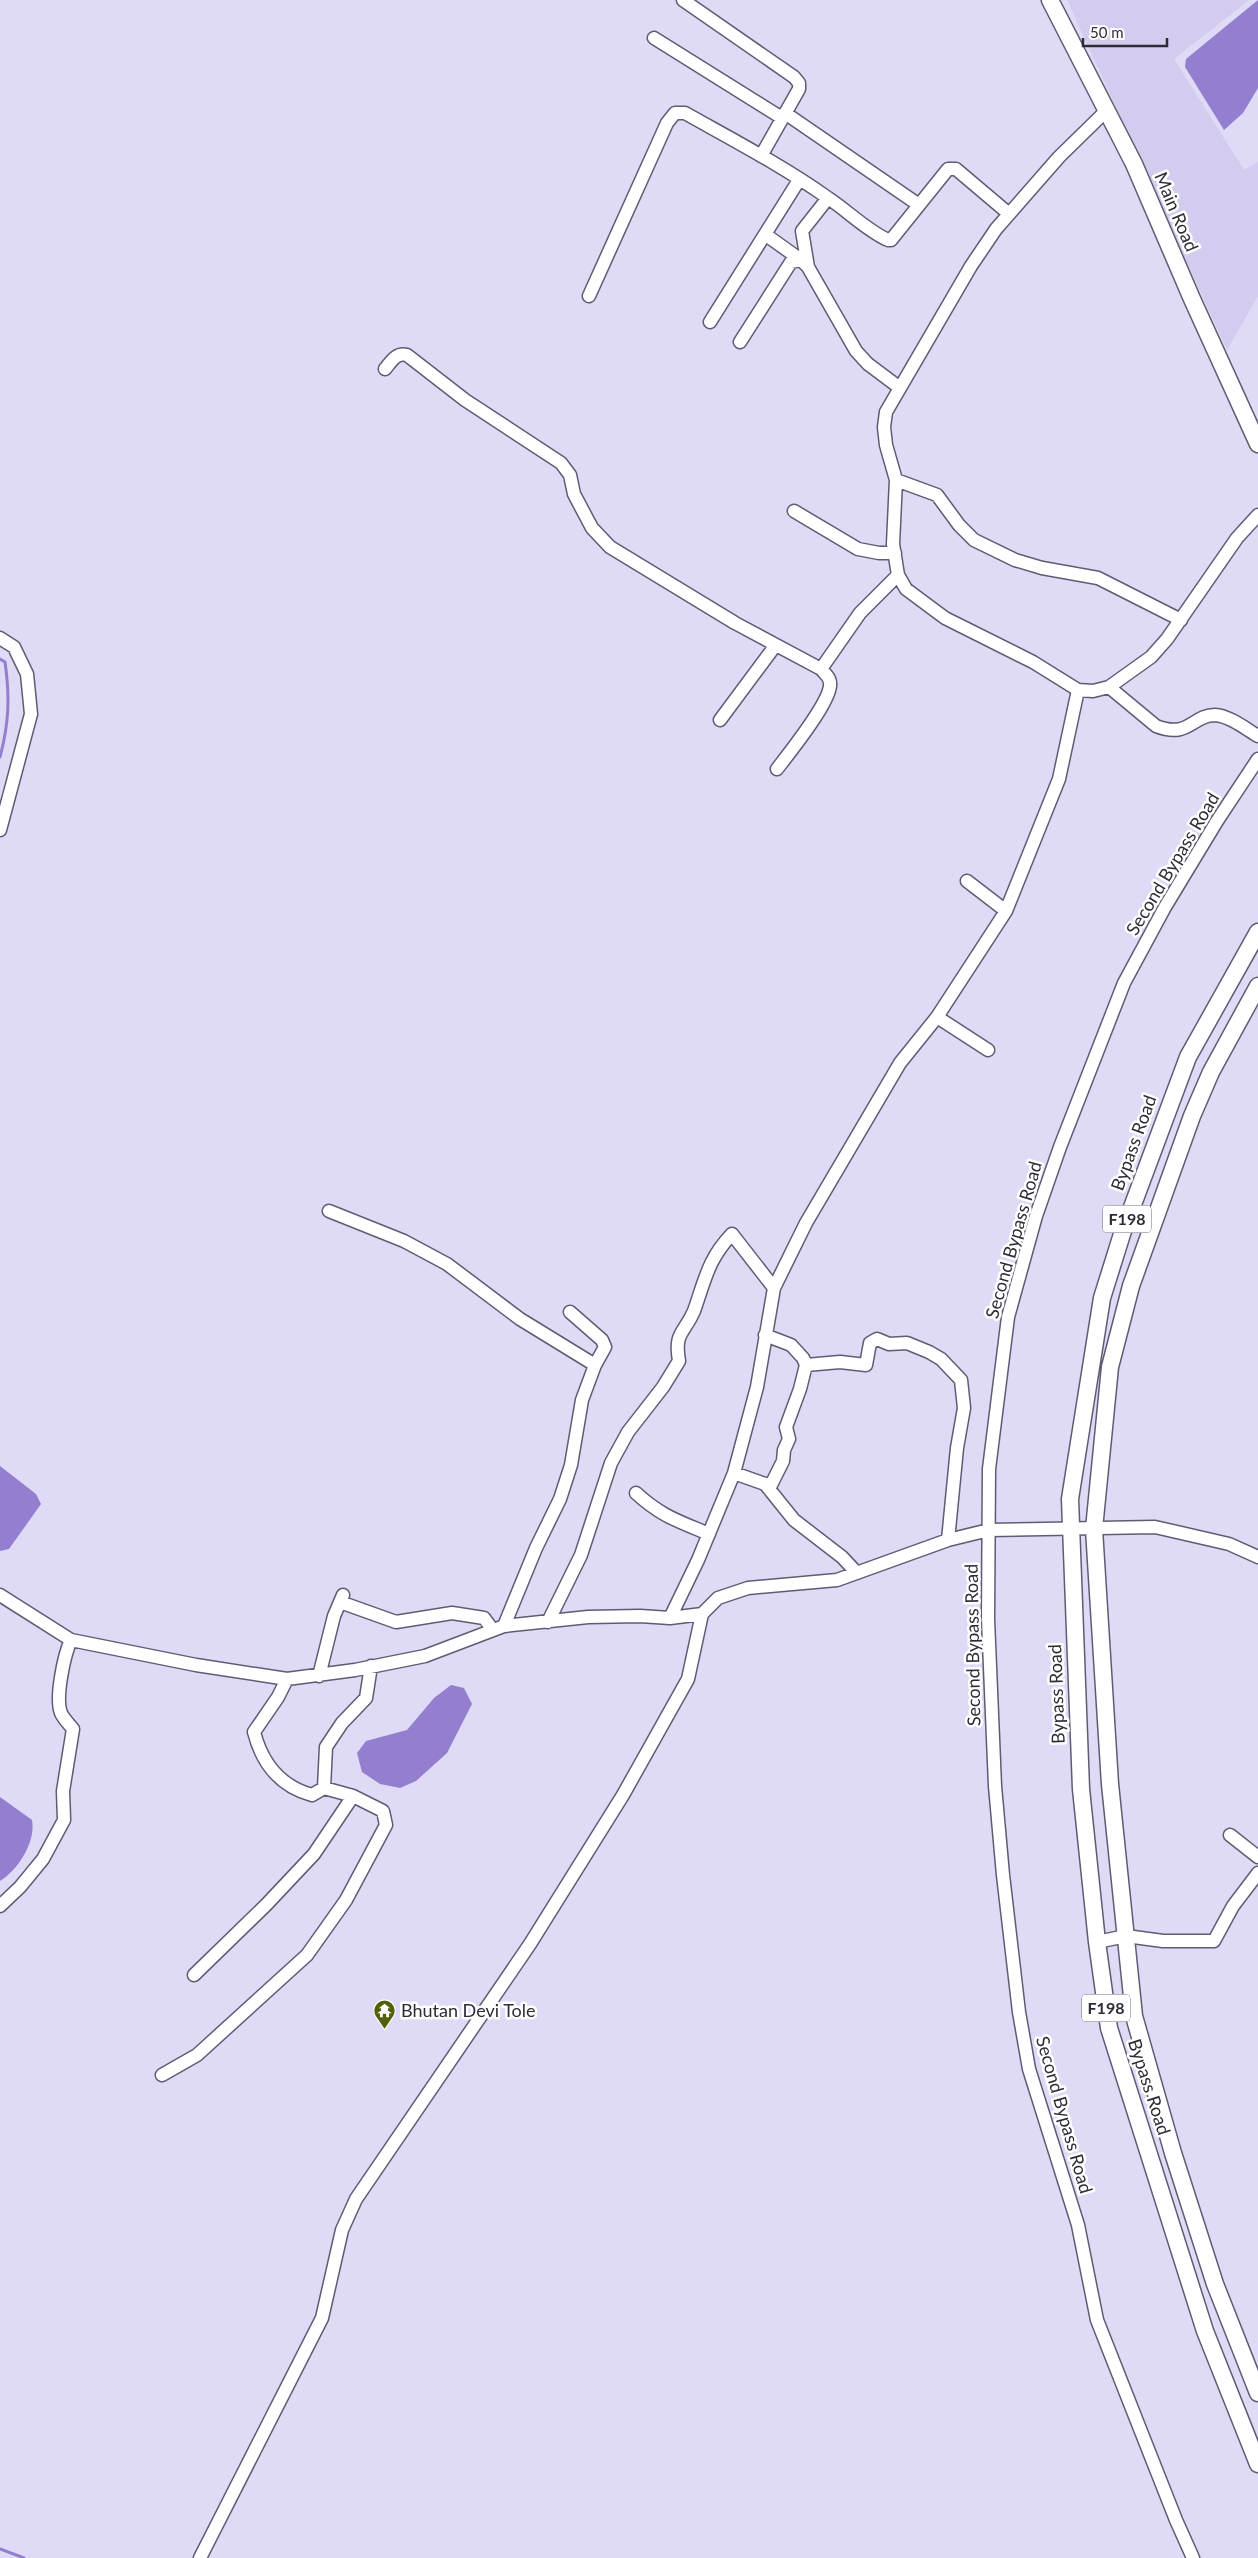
<svg xmlns="http://www.w3.org/2000/svg" width="1258" height="2558" viewBox="0 0 1258 2558" font-family="Lato,sans-serif">
<style>
.built{fill:#d3ccee}
.water{fill:#937ed0}
.lines{fill:none;stroke-linecap:round;stroke-linejoin:round}
.stream{stroke:#937ed0;stroke-width:3}
.minor-casing{stroke:#605b72;stroke-width:15}
.major-casing{stroke:#605b72;stroke-width:19}
.minor{stroke:#fff;stroke-width:12}
.major{stroke:#fff;stroke-width:16}
.labels{text-anchor:middle;stroke-width:5;stroke-linejoin:round;paint-order:stroke}
.shield{fill:#fff;stroke:#6c6b72;stroke-width:1}
.shield-label{font-size:16px;font-weight:bold;fill:#2d2b36}
.street-label{font-size:18px;fill:#2d2b36;stroke:#fff}
.poi-label{font-size:18px;fill:#2d2b36;stroke:#fff;text-anchor:start}
</style>
<rect width="100%" height="100%" fill="#dfdaf5"/>
<path class="built" d="M1067,0H1249L1174,59L1244,170L1258,162V296L1227,350Z"/>
<path class="water" d="M1258,0V88L1243,113L1224,130L1185,67L1186,59Z
M0,1466L36,1494L41,1504L9,1549L0,1551Z
M451,1685L464,1688L472,1704L447,1753L416,1781L400,1788L380,1784L362,1772L357,1753L366,1741L407,1730L434,1698Z
M0,1797L32,1820C36,1842 18,1870 0,1881Z"/>
<g class="lines">
<path class="stream" d="M0,659L5,662C10,697 9,723 0,757
M0,2549L24,2558"/>
<defs>
<path id="minor" d="M683,0L794,77L799,83V89L761,156
M654,38L782,118
M1106,111L1059,157L996,229L971,266L886,412L884,427L886,445L896,480L893,544L898,575L906,589L945,618L1033,662L1078,690L1093,691L1109,687L1151,657L1167,639L1237,538L1258,515
M785,113L919,205
M766,235L801,260
M808,267L802,231L828,198
M589,296L667,123L675,113H685C733,140 783,166 828,198C848,211 866,230 888,240H891L948,169H956L1008,213
M710,322L799,180
M740,342L791,262L801,260L808,267L856,351L868,364L900,388
M385,369C391,362 396,352 407,355L465,400L561,463L570,475L574,494L592,528L610,547L735,623L821,669C826,675 831,678 830,686C828,705 790,752 777,769
M896,480L937,495L959,525L974,540L1015,560L1042,568L1098,578L1181,620
M794,511L858,549L879,553H895
M0,638L14,647L27,674L31,714L0,830
M821,669L860,613L898,575
M1109,687L1156,726C1189,739 1192,715 1215,715C1230,716 1246,729 1258,736
M720,720L775,646
M967,881L1006,911
M937,1017L988,1050
M329,1211L404,1241L447,1264L520,1319L595,1365
M765,1335L791,1345L803,1358L806,1365L800,1389L786,1427L789,1439L784,1450L783,1461L769,1489
M806,1365L840,1362L866,1365L870,1343L877,1339L889,1344L907,1343L929,1352L941,1359L961,1380L964,1408L957,1448L948,1540
M734,1473L765,1484L794,1520L842,1557L857,1573
M636,1493C661,1516 678,1521 709,1534
M0,1595L71,1640L196,1665L287,1679L355,1670L425,1656L504,1626L588,1617L640,1616L670,1618L702,1614
M340,1602L396,1622L452,1613L484,1618L493,1630
M670,1618L698,1560L734,1473L757,1387L774,1288L806,1223L900,1063L937,1017L1006,911L1059,779L1078,690
M548,1622L581,1555L611,1463L628,1432L663,1387L679,1361C674,1332 684,1334 694,1311C705,1280 708,1259 732,1234L774,1288
M504,1626L536,1548L560,1499L571,1465L582,1400L595,1365L605,1347L602,1340L570,1312
M319,1676L334,1616L343,1595
M324,1788L326,1747L342,1723L366,1698L371,1666
M1230,1835L1258,1857
M0,1906L20,1887L43,1859L64,1820L63,1791L73,1729C69,1724 63,1718 61,1713C55,1698 64,1655 71,1640
M1097,1942L1126,1936L1163,1941H1214L1233,1906L1258,1873
M194,1975L266,1905L314,1854L353,1796
M162,2075L197,2055L307,1955L346,1900L386,1825L383,1811L353,1796L324,1788L312,1795C279,1786 262,1763 254,1732L278,1697L287,1679
M200,2558L322,2318L342,2230L356,2199L530,1944L623,1795L688,1679L702,1614L718,1598L748,1588L837,1580L948,1540L989,1530L1155,1527L1229,1544L1258,1557
M1193,2558L1176,2520L1097,2320L1078,2225L1029,2069L1019,2012L1003,1875L995,1786L988,1619L989,1469L1008,1317L1036,1216L1060,1147L1124,983L1165,907L1217,821L1258,759"/>
<path id="major" d="M1050,0L1134,164L1192,299L1258,444
M1258,932L1188,1057L1122,1234L1102,1298L1070,1499L1081,1789L1097,1942L1109,2028L1205,2331L1258,2464
M1258,986L1211,1072L1192,1116L1131,1286L1110,1367L1094,1529L1110,1784L1134,2016L1173,2153L1215,2284L1258,2393"/>
</defs>
<use href="#minor" class="minor-casing"/>
<use href="#major" class="major-casing"/>
<use href="#minor" class="minor"/>
<use href="#major" class="major"/>
</g>
<defs>
<symbol id="temple-pin" viewBox="-11 -11 22 30"><path d="M0 17L-7.5 6A9.5 9.5 0 1 1 7.5 6Z" fill="#506209" stroke="#fff"/><path d="M0-6L5-2H3V0L6.5 2.5H4V6H1.5V3h-3V6H-4V2.5H-6.5L-3 0V-2H-5Z" fill="#fff"/></symbol>
</defs>
<g fill-rule="evenodd">
<use href="#temple-pin" x="372" y="1998" width="25" height="34"/>
</g>
<g class="labels">
<g class="shield">
<rect x="1103" y="1205.5" width="48" height="27" rx="4"/>
<rect x="1082" y="1994.5" width="48" height="27" rx="4"/>
</g>
<g class="shield-label">
<text x="1127" y="1225">F198</text>
<text x="1106" y="2014">F198</text>
</g>
<g class="street-label">
<text transform="translate(1176 212) rotate(67)" y="6">Main Road</text>
<text transform="translate(1173 864) rotate(-59)" y="6">Second Bypass Road</text>
<text transform="translate(1134 1143) rotate(-70)" y="6">Bypass Road</text>
<text transform="translate(1014 1240) rotate(-74)" y="6">Second Bypass Road</text>
<text transform="translate(973 1645) rotate(-91)" y="6">Second Bypass Road</text>
<text transform="translate(1057 1694) rotate(-92)" y="6">Bypass Road</text>
<text transform="translate(1149 2087) rotate(72)" y="6">Bypass Road</text>
<text transform="translate(1064 2115) rotate(74)" y="6">Second Bypass Road</text>
</g>
<g class="poi-label">
<text x="401" y="2017">Bhutan Devi Tole</text>
</g>
</g>
<path d="M1083 38v8h84v-8" fill="none" stroke="#2d2b36" stroke-width="2.5"/>
<text x="1090" y="38" font-size="15" fill="#2d2b36" stroke="#ffffff" stroke-width="4" paint-order="stroke">50 m</text>
</svg>
